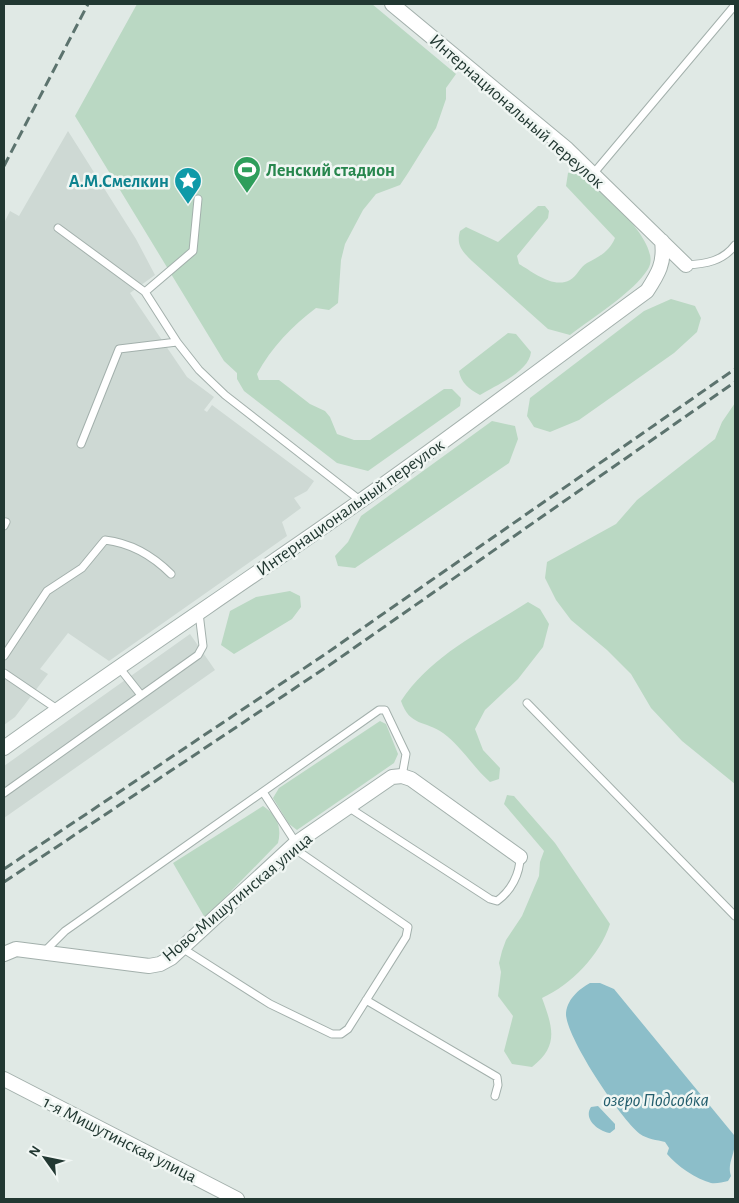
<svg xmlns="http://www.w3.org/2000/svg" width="739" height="1203" viewBox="0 0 739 1203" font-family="'Alegreya Sans',sans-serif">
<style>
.built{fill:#ced9d4}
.green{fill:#bad8c3}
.water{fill:#8cbec9}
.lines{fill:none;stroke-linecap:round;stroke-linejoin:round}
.service-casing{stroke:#a3b0ac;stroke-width:9}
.minor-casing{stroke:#a3b0ac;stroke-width:16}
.service{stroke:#fff;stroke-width:7}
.minor{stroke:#fff;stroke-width:14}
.rail{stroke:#5c736e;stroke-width:3;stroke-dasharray:10 5;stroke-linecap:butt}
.labels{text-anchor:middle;stroke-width:5;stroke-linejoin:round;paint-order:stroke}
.street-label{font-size:18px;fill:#223832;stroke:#f0f6f3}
.leisure-label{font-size:18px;font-weight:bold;fill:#27864d;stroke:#f0f6f3;text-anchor:start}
.culture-label{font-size:18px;font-weight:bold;fill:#0d838f;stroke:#f0f6f3;text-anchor:end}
.water-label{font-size:19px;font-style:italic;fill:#235e6d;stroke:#f0f6f3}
</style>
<rect width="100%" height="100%" fill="#e0e9e5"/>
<path class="built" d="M68,131L136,239L155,275L130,293L187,377L214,397L204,410L207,412L212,405L314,481L307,491L294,498L301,508L282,522L287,536L109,661L68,633L40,669L48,674L15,717L4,725V223L10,211L19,216Z
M190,634L215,670L4,818V766Z"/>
<path class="green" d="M137,4H372L456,74L446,88V99L436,128L408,173L400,185L376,194L363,210L345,244L341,260L338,303L329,310L316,308C292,326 271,348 257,374L259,380H279L310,404L325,411L330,417L337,434L354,440H370L444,389H452L461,398L460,406L368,471L337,463L244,391L237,379V373L224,361L75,116Z
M577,168C594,185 665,243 648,269C634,292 592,318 570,335L548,329L472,261C462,251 456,245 460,231L466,227L498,242L538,206H545L549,211L548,218L517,256L519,264C533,272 553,289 570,280C577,276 580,267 587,263C600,256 609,252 615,238L566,186L568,173Z
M671,299L695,306L701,318L697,332L674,353L579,420L550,432L534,427L527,416L530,398L644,311Z
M508,333L516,334L531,352C529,372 496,385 480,395C469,389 461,383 459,371Z
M735,403V784L682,741L651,708L631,674L607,650L571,620L556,600L545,578L547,562L616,524L637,500L715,439L722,422Z
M492,421L515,426L518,439L509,463L355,568L338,566L335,556L348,542L361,516Z
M290,591L300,596L301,607L292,619L234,654L221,645L230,611L256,597Z
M528,602L540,609L549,624L543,647L518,679L485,710L475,729L483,750L500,768L499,779L490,782C473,767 461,746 443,733C425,720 410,727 401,701C431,655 483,631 528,602Z
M380,721L386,724L398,754L394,763L297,830L289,824L273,798L279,788Z
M507,795L514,796L555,843L610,924C600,955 571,985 542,998C553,1028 559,1046 532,1067L512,1064L504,1051L513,1016L498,996L501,972L499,963L502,951L506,940L522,916L539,876L540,862L544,851L504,804Z
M263,806C277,815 282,827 278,843L205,918L173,863Z"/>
<path class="water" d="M590,983H600L614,989L734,1135C738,1152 726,1162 731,1176L728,1181C723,1182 716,1184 711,1183C696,1179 677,1166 667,1154L669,1148L665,1142C657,1140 647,1139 640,1134C620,1118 568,1040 566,1015C566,1000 579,989 590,983Z
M598,1106L615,1124V1129L610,1133C598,1131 583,1119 591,1107Z"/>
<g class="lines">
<defs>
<path id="service" d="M593,174L735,5
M58,228L145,292L177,342L199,370L225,395L361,501
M686,265C706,264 723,261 735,245
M145,292L193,251L198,199
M81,444L119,349L177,342
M4,526L6,522
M4,656L47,591L82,568L105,540C130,543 153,556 171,574
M118,666L141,695
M4,673L57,709
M527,703L735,916
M263,792L296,843
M4,793L198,655L203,646L199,613
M348,807L490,899L497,901C511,891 520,874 520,857
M182,948L270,1004L332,1034H341L348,1029L406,937L408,927L292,847
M44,952L65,931L379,710H385L406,754L402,776
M366,1000L497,1077L498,1085L495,1096"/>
<path id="minor" d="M392,4L567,149L686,265
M4,748C121,664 241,585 359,502C456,434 551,361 647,291C658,274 665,263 662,241
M4,954L16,949L149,966L160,964L171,958L296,843L392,777L402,776L411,779L520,857
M4,1079L237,1199"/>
</defs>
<use href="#service" class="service-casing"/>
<use href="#minor" class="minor-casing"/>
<use href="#service" class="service"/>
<use href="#minor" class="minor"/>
<path class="rail" d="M4,166L88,4
M4,869L324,655L735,369
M4,882L331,664L735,382"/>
</g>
<defs>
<symbol id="stadium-pin" viewBox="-11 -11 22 30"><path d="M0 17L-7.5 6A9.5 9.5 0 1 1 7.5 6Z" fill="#2e9e5b" stroke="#f0f6f3"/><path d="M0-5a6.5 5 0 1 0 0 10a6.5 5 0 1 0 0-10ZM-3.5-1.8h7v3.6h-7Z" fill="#fff"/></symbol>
<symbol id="sight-pin" viewBox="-11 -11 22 30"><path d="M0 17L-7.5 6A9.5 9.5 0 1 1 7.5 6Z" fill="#0f9aa8" stroke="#f0f6f3"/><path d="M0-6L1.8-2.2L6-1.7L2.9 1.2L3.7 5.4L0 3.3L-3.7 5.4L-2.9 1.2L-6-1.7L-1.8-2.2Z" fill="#fff"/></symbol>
</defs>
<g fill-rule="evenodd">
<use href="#stadium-pin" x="231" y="154" width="32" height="43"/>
<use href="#sight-pin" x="172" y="165" width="32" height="43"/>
</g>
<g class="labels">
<g class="street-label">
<text transform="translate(517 111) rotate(41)" y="6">Интернациональный переулок</text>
<text transform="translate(350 507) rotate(-35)" y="6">Интернациональный переулок</text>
<text transform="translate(237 897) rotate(-40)" y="6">Ново-Мишутинская улица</text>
<text transform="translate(120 1139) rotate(27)" y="6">1-я Мишутинская улица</text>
</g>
<g class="leisure-label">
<text x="266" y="176">Ленский стадион</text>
</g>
<g class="culture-label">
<text x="169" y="187">А.М.Смелкин</text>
</g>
<g class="water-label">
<text x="656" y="1106">озеро Подсобка</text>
</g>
</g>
<rect width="739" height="1203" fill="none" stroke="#223832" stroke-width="10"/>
<g transform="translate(45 1158) rotate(303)" stroke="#f0f6f3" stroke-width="4" paint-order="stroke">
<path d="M0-4L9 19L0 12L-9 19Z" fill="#223832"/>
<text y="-8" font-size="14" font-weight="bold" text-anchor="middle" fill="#223832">N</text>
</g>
</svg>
